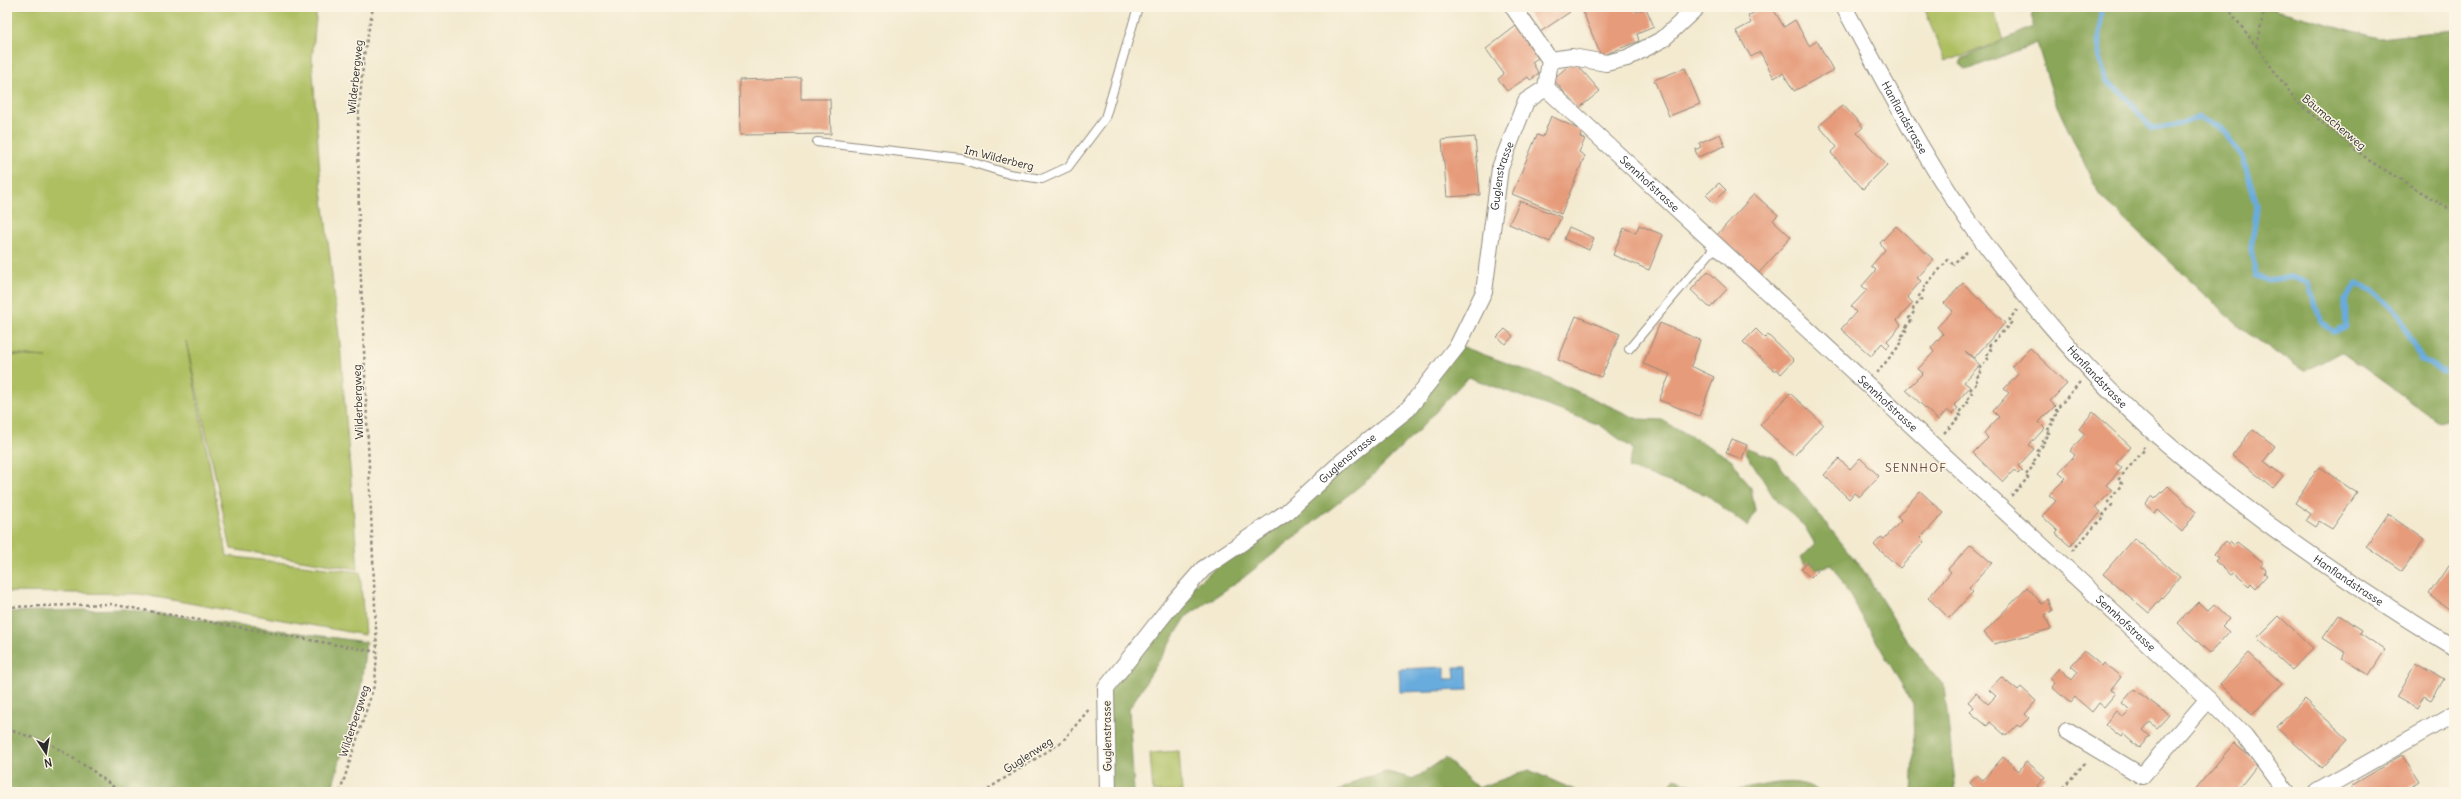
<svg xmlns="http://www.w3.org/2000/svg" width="2461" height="799" viewBox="0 0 2461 799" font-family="Delius,sans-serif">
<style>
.green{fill:#aebf62;stroke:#6c7546}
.forest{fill:#8aa658;stroke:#5a6842}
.water{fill:#68abdd;stroke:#4a6b84}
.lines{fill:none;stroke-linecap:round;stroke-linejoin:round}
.stream{stroke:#68abdd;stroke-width:5.5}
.building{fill:#e69b7a}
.lane-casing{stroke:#8f8a7e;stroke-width:10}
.street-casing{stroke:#8f8a7e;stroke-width:18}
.path{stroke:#8f8a7e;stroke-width:2.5;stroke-dasharray:3 3;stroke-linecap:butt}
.lane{stroke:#fff;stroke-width:8}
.street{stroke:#fff;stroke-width:16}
.labels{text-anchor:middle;stroke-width:3;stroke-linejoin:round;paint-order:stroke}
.street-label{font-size:11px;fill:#2b2b2b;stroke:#fcf5e5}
.neighbourhood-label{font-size:12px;letter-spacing:1px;fill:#6c5247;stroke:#fcf5e5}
</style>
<rect width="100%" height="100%" fill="#fcf5e5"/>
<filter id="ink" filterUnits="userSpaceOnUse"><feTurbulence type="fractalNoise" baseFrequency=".025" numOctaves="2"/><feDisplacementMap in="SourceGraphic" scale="8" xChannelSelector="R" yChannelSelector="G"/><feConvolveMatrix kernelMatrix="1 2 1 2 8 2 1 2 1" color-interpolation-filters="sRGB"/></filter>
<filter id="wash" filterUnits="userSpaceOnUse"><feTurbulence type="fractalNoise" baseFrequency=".012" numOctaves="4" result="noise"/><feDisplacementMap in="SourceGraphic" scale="16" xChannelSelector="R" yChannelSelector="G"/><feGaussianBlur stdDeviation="0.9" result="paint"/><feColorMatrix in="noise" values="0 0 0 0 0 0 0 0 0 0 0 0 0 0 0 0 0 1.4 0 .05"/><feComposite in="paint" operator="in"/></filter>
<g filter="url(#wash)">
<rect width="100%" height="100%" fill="#f3ead0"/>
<path class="green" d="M7,7H317L312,59L320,173L340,344L358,569L231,549L186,341L227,556L360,572L365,635L139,594L7,592V355L47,357L7,354Z
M1924,7H1992L2004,40L1945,62Z
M1179,751L1182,792H1153L1150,753Z"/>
<path class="forest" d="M2032,7H2265L2379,38L2454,30V418L2439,422L2342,352L2304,371L2243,330L2100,196L2055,102L2037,43L1966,70L1960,65L1962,58L2033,27Z
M1458,345L1550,379L1638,419L1662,420L1731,459L1751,488L1755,511L1748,527L1707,495L1628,468L1633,449L1600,425L1468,377L1417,432L1371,477L1243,578L1187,616L1129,709L1134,792H1110L1106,688L1174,602L1408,409Z
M1742,446L1774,458L1863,570L1908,642L1944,686L1956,792H1912L1914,755L1913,704L1832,565L1808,571L1801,558L1815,544L1805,527L1773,496Z
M123,609L366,642L361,687L331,792H7V612Z
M1445,758L1478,788L1529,770L1579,792H1337L1362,778L1387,772L1414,779Z
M1675,779C1687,783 1700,788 1713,790C1748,795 1790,769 1820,792H1663Z"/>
<path class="water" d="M1445,667V679H1455L1454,667H1467L1468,690L1400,692L1399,669Z"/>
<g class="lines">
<path class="stream" d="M2101,7L2099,58L2107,82L2121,92L2151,128L2171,126L2198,117L2221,128L2243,157L2257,207L2251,249L2256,276L2267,280L2292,277L2308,283L2321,321L2334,332L2346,326L2345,300L2357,284L2373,291L2399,315L2420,358L2443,372L2454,369"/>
</g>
<g id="blocks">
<path class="building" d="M1524,7H1566L1570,12L1540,32Z
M1581,7H1634L1636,12L1646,8L1654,27L1637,34L1639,41L1601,56Z
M1764,7H1772L1784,27L1795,20L1809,46L1817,41L1833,70L1794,91L1783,73L1774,78L1760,52L1751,57L1736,31L1751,23L1748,16Z
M1516,26L1538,58L1532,62L1539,74L1530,80L1528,77L1507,91L1498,79L1504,74L1486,49Z
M1574,61L1600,91L1578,109L1553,79Z
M1685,68L1700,104L1669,116L1654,80Z
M801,78V99H830L831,134L740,135L739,80Z
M1843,105L1863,127L1857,133L1887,165L1863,189L1831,153L1837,147L1819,126Z
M1551,116L1582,131L1580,137L1585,139L1579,152L1585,156L1561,214L1512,194L1537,135L1543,137Z
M1720,134L1725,146L1698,157L1695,150L1701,147L1699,143Z
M1475,137L1480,195L1447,197L1442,140Z
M1719,183L1726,190L1713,202L1706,195Z
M1754,194L1778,215L1773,220L1791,237L1758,274L1716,236Z
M1520,201L1561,217L1550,242L1509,224Z
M1639,225L1663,235L1649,270L1613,255L1624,228L1636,233Z
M1896,226L1934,260L1917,278L1921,281L1907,297L1913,303L1897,320L1901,325L1887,341L1890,344L1887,348L1882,343L1871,356L1841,329L1856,312L1851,307L1867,290L1862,286L1876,270L1871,266L1885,250L1880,243Z
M1569,227L1594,238L1589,250L1564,239Z
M1708,271L1727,289L1710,308L1691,290Z
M1963,283L2005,323L1974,358L1965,351L1980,365L1964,382L1970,387L1954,405L1958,408L1952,414L1947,410L1938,420L1906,390L1923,373L1918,369L1934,352L1931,348L1943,334L1937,327L1953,311L1944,303Z
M1576,316L1620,334L1601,377L1558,360Z
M1660,323L1700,340L1691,366L1714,377L1699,416L1659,400L1670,374L1643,364Z
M1505,329L1513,336L1506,344L1497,337Z
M1756,329L1765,338L1768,335L1794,360L1781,374L1777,369L1775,371L1743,342Z
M2030,348L2067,384L2050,401L2055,406L2039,422L2045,428L2029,445L2034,449L2018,466L2022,470L2018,474L2014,470L2003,482L1973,453L1988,438L1984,433L1999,417L1993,411L2009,393L2004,389L2018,374L2012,366Z
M1790,393L1823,424L1794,456L1760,425Z
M2093,412L2131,447L2116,463L2122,468L2106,485L2112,490L2095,507L2101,512L2070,546L2056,534L2058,531L2042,516L2056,501L2049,495L2066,478L2059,472L2075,455L2070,451L2085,434L2079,429Z
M2253,429L2275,446L2264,461L2283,476L2273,488L2232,455Z
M1732,439L1747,445L1742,459L1726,453Z
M1860,458L1879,476L1859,497L1854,493L1849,499L1824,475L1839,459L1850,469Z
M2319,467L2357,493L2332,529L2319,521L2315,527L2306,521L2311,514L2295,503Z
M2168,486L2196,512L2182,532L2158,510L2155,513L2145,504L2152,496L2155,499Z
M1920,491L1944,513L1920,538L1924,542L1900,568L1874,545L1881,537L1884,539L1901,521L1897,517Z
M2388,514L2424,540L2402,571L2366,546Z
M2134,538L2180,577L2149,613L2103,574Z
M2225,541L2228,544L2230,541L2234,545L2237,542L2264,563L2261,566L2266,570L2264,573L2267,575L2256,588L2251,583L2249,586L2234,573L2231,575L2215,561L2218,558L2214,554Z
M1971,545L1992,563L1969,588L1973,592L1949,618L1928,598L1951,572L1948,569Z
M1807,562L1818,571L1811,578L1801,569Z
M2449,565L2454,568V613L2429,594Z
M2027,587L2042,604L2047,599L2052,612L2045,615L2051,629L1994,644L1984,633Z
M2198,602L2208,611L2214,605L2229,619L2222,626L2229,632L2210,653L2178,623Z
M2339,615L2362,630L2360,633L2385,650L2369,675L2343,658L2346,653L2323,638Z
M2279,616L2313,648L2292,670L2257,638Z
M2084,651L2102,666L2104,663L2121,677L2111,690L2116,693L2104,707L2099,703L2092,712L2075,697L2070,703L2052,687L2055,683L2050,678L2059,668L2072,680L2078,672L2071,666Z
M2249,653L2282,684L2252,715L2220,684Z
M2416,663L2444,679L2431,700L2424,696L2417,709L2396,697Z
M2001,677L2018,691L2021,687L2036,701L2025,714L2029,718L2020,727L2017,725L2006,736L1990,722L1987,726L1970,712L1974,707L1968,702L1976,693L1988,704L1996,696L1989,690Z
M2134,689L2169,715L2157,728L2150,722L2143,730L2150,736L2139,748L2123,734L2121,737L2105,724L2116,711L2123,717L2130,710L2122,703Z
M2304,699L2348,739L2321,768L2277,727Z
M2234,743L2258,764L2244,782L2235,792H2193Z
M2402,755L2419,782L2403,792H2355L2351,786Z
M2003,757L2019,771L2026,761L2045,777L2037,786L2044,792H1974L1976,789L1970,783L1977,775L1983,780Z"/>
</g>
</g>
<g filter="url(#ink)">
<use href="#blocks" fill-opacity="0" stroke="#8f8a7e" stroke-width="1"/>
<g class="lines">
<defs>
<path id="lane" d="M817,142L961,159L1009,174L1042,179L1068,167L1105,118L1138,7
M1629,349L1716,246"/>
<g id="street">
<path id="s1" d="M1513,7L1550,60L1546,88L2208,699L2245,736L2287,792"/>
<path id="s2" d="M1844,7C1887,86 1928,167 1982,240C2032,306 2088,373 2150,429C2244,512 2347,583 2454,648"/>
<path d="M1550,60L1572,57L1606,63L1627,58L1663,39L1697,7"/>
<path d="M2067,731L2142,776L2208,699"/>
<path id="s3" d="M1108,792L1106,688L1174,602L1203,569L1287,512L1345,459L1408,409L1458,345L1484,292L1500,168L1526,101L1546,88"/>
<path d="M2317,792L2454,714"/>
</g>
</defs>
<use href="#lane" class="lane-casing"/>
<use href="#street" class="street-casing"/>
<path class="path" d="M2227,7L2298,103L2370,161L2454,212
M2256,46L2265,7
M1877,373L1903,341L1900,338L1906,331L1904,329L1912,320L1909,318L1915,311L1913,309L1922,298L1919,296L1926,288L1924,287L1948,260L1953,264L1969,250
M1944,433L1961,416L1958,413L1968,403L1966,401L1972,394L1969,391L1978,382L1975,379L1981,373L1978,370L1988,359L1986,356L1991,350L1988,347L2011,323L2008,321L2017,310
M2011,496L2028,478L2025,476L2034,465L2032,463L2038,456L2036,453L2045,443L2043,441L2049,433L2046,432L2055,421L2053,419L2058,412L2056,410L2080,382
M2072,551L2103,517L2102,516L2112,505L2108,502L2122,484L2118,480L2145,449L2143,447
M7,607L110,604L377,652
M7,729L51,744L93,771L120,792
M1743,790L1744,792
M340,792L375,683L377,652L359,234L358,120L364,55L373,7
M983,792L1062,742L1090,708
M2059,792L2085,763L2084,761"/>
<use href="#lane" class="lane"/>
<use href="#street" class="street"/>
</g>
</g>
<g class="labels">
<g class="street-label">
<text transform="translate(355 77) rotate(-84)" y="4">Wilderbergweg</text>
<text dy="4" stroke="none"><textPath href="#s2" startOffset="126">Hanflandstrasse</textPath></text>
<text transform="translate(2334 122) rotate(40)" y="4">Bäumacherweg</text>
<text transform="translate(999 158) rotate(14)" y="4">Im Wilderberg</text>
<text dy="4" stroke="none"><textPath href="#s3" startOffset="776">Guglenstrasse</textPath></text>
<text dy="4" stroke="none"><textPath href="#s1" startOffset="234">Sennhofstrasse</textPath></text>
<text dy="4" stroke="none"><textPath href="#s2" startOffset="450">Hanflandstrasse</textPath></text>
<text transform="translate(358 402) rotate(-92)" y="4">Wilderbergweg</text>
<text dy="4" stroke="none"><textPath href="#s1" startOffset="558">Sennhofstrasse</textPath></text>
<text dy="4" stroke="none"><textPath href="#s3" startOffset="440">Guglenstrasse</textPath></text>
<text dy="4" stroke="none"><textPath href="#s2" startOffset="774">Hanflandstrasse</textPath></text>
<text dy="4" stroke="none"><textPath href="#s1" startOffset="882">Sennhofstrasse</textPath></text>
<text transform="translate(354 721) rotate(-72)" y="4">Wilderbergweg</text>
<text transform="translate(1107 736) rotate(-91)" y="4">Guglenstrasse</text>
<text transform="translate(1028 755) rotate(-33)" y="4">Guglenweg</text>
</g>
<g class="neighbourhood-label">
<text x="1916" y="472">SENNHOF</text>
</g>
</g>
<rect width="2461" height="799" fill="none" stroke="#fcf5e5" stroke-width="24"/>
<g transform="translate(46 753) rotate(168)" stroke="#fcf5e5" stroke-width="3" paint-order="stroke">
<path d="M0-3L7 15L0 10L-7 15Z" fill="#2b2b2b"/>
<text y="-6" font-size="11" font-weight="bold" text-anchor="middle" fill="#2b2b2b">N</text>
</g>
</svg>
